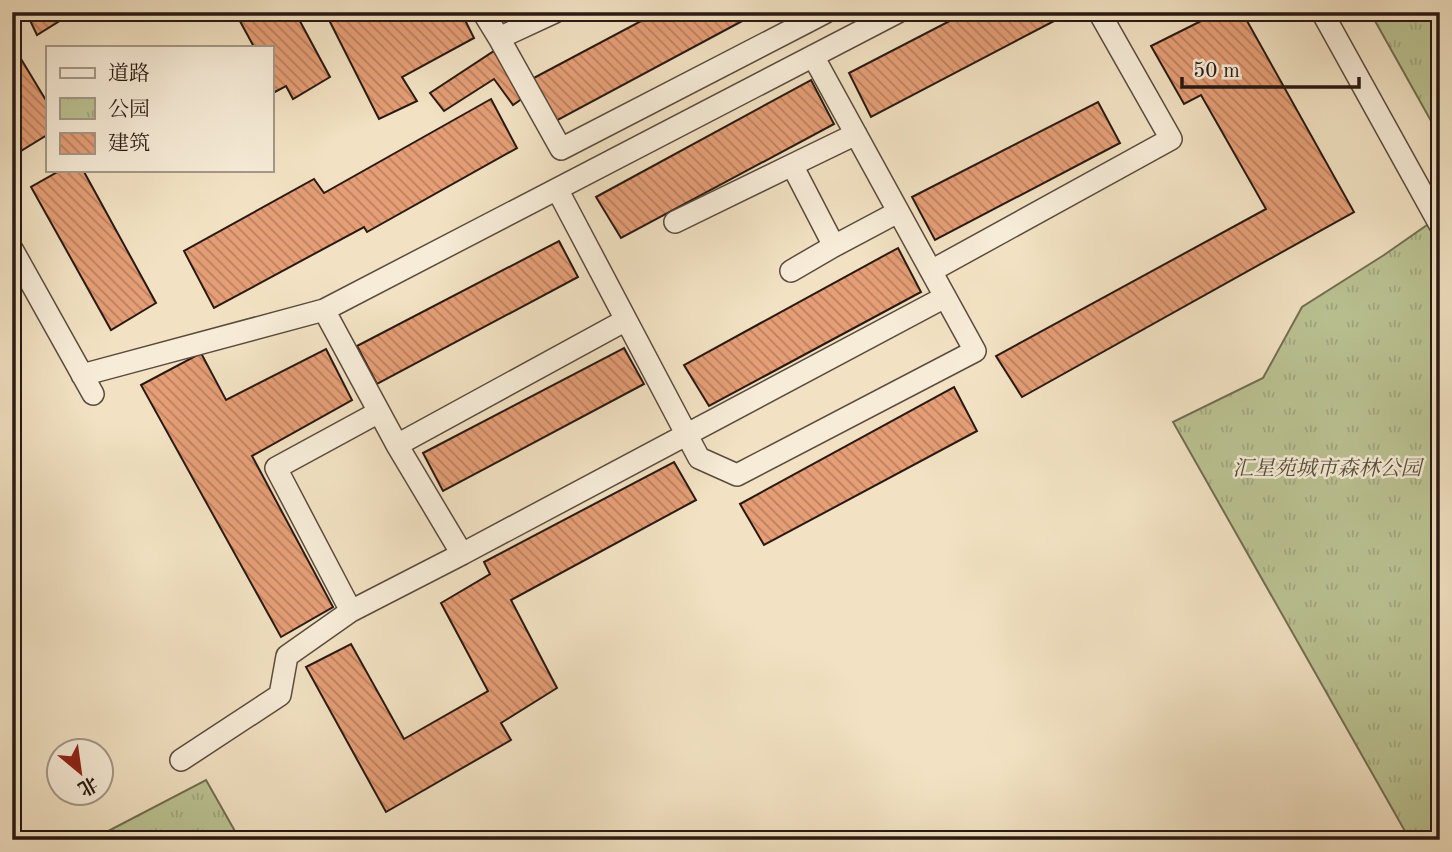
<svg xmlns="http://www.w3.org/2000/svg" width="1452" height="852" viewBox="0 0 1452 852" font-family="'Old Standard TT','Noto Serif SC',serif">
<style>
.park{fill:url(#park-tufts);stroke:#726e53;stroke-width:2}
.building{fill:url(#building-back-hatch);stroke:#281913;stroke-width:2}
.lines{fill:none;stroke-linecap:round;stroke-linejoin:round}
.minor-casing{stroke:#5a4b3f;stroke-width:24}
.minor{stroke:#f7ecd8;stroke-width:21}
.labels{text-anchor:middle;stroke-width:5;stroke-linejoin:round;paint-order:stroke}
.park-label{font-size:21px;font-style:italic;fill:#544c39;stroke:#f7ecd8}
</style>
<defs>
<pattern id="park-tufts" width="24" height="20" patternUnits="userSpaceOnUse" patternTransform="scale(1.75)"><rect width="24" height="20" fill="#bbc393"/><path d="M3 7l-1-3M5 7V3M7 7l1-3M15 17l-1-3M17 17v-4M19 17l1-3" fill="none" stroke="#a1a77e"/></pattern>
<pattern id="building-back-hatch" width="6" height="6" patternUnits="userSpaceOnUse" patternTransform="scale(1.75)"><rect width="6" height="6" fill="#e59e76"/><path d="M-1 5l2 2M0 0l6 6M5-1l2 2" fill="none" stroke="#ba8060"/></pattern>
</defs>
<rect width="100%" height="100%" fill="#f2e2c3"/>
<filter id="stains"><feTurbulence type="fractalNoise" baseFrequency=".00286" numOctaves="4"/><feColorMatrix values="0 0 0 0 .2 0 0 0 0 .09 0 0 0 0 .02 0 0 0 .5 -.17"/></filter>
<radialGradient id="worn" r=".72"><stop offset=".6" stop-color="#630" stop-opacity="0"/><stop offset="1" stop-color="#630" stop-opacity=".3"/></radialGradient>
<path class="park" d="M1370,12H1440V137Z
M1440,216V840H1410L1173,422L1263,378L1302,307L1384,255Z
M206,780L240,840H91Z"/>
<path class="building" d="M26,12H74L37,35Z
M235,12H295L330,77L293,99L286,86L271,94V47H254Z
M325,12H461L474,38L402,77L417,101L379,119Z
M658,12H759L554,122L530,80Z
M967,12H1052L1056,20L871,117L849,73Z
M1219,12H1242L1354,212L1022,397L996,356L1266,209L1201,95L1184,104L1151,46Z
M12,44L47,102V135L16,154L12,146Z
M494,51L523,98L513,105L494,79L444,111L430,93Z
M811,80L834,124L621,238L596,197Z
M491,99L517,148L367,232L364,227L214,308L184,251L314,179L324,193Z
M1098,102L1120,143L935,240L912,197Z
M61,170H83L156,303L111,330L31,187Z
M559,241L578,277L377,384L357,346Z
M898,248L921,292L709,406L684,365Z
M624,348L644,384L443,491L423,453Z
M326,349L352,400L252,456L333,607L281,637L141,385L201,353L226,400Z
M954,387L977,431L764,545L740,504Z
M674,462L696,500L511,600L557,688L501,723L511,740L386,812L306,667L351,644L404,739L488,691L441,603L490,574L484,562Z"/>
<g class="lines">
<defs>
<path id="minor" d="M483,12L499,38L555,12
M800,12L805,23L826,12
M1322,12L1440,225
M499,38L561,149L805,23
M813,56L931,271L1171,139L1099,12
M856,134L792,165L834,246L898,212
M557,189L699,458L737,475L975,351L931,271
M675,222L792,165
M12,249L93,394
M791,271L834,246
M324,310L397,445L626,320
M82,375L324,310L898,12
M397,445L462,554L945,297
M351,611L276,468L379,412
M181,760L280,695L287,656L351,611L462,554"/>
</defs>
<use href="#minor" class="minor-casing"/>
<use href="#minor" class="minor"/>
</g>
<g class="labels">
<g class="park-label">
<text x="1327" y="475">汇星苑城市森林公园</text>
</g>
</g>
<rect width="1452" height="852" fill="none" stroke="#f2e2c3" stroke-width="42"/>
<rect x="14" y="14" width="1424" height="824" fill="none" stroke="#281913" stroke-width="3.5"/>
<rect x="21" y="21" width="1410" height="810" fill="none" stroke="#281913" stroke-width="2"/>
<rect x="46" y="46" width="228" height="126" fill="#f7ecd8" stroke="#a49889" stroke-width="2"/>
<rect x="60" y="68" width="35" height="10" fill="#f7ecd8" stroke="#a49889" stroke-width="2"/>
<text x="108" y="80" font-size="21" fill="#281913">道路</text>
<rect x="60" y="98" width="35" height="21" fill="url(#park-tufts)" stroke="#a49889" stroke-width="2"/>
<text x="108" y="116" font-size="21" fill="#281913">公园</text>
<rect x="60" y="133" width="35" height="21" fill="url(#building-back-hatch)" stroke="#a49889" stroke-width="2"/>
<text x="108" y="150" font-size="21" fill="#281913">建筑</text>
<g transform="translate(80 772) rotate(151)"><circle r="33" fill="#f7ecd8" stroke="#a49889" stroke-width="2"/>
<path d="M0-5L12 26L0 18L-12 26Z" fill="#8f2418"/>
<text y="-10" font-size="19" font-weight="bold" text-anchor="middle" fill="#281913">北</text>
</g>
<path d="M1182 77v10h177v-10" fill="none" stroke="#281913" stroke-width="3.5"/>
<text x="1193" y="77" font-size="21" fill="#281913" stroke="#f7ecd8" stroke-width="5" paint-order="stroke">50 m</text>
<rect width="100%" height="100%" filter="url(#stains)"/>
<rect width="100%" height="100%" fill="url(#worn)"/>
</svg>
